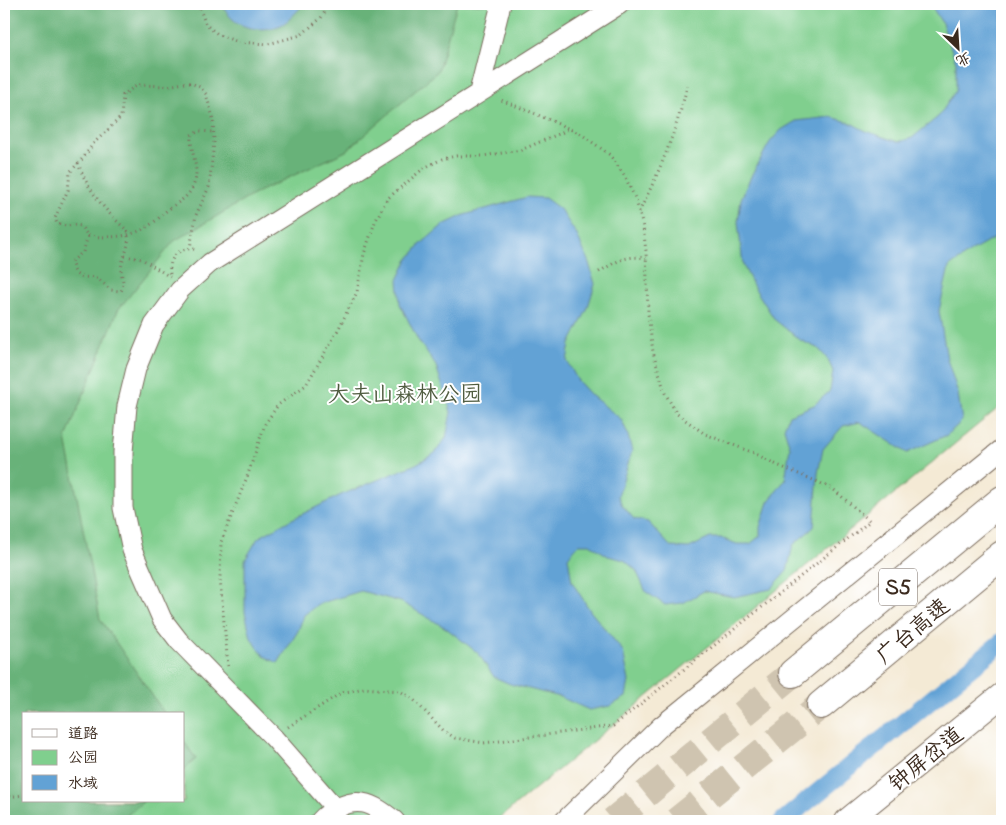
<svg xmlns="http://www.w3.org/2000/svg" width="1006" height="825" viewBox="0 0 1006 825" font-family="'Indie Flower','LXGW WenKai TC',sans-serif">
<style>
.green{fill:#80cf8e;stroke:#5e7c56;fill-rule:evenodd}
.forest{fill:#68b279;stroke:#526e4c}
.water{fill:#62a2d5;stroke:#4e667a}
.lines{fill:none;stroke-linecap:round;stroke-linejoin:round}
.canal{stroke:#62a2d5;stroke-width:19}
.highway-tunnel{stroke:#cfc4b0;stroke-width:28;stroke-dasharray:28 14;stroke-linecap:butt}
.minor-casing{stroke:#7c6d5e;stroke-width:21}
.major-casing{stroke:#7c6d5e;stroke-width:26}
.highway-casing{stroke:#7c6d5e;stroke-width:30}
.path{stroke:#7c6d5e;stroke-width:3;stroke-dasharray:1 4;stroke-linecap:butt}
.minor{stroke:#fff;stroke-width:19}
.major{stroke:#fff;stroke-width:24}
.highway{stroke:#fff;stroke-width:28}
.labels{text-anchor:middle;stroke-width:4;stroke-linejoin:round;paint-order:stroke}
.shield{fill:#fff;stroke:#766a62;stroke-width:1}
.shield-label{font-size:21px;font-weight:bold;fill:#3b2a1e}
.park-label{font-size:22px;fill:#505c40;stroke:#fff}
.street-label{font-size:22px;fill:#3b2a1e;stroke:#fff}
</style>
<rect width="100%" height="100%" fill="#fff"/>
<filter id="ink" filterUnits="userSpaceOnUse"><feTurbulence type="fractalNoise" baseFrequency=".02" numOctaves="2"/><feDisplacementMap in="SourceGraphic" scale="10" xChannelSelector="R" yChannelSelector="G"/><feConvolveMatrix kernelMatrix="1 2 1 2 8 2 1 2 1" color-interpolation-filters="sRGB"/></filter>
<filter id="wash" filterUnits="userSpaceOnUse"><feTurbulence type="fractalNoise" baseFrequency=".0096" numOctaves="4" result="noise"/><feDisplacementMap in="SourceGraphic" scale="20" xChannelSelector="R" yChannelSelector="G"/><feGaussianBlur stdDeviation="1.12" result="paint"/><feColorMatrix in="noise" values="0 0 0 0 0 0 0 0 0 0 0 0 0 0 0 0 0 1.4 0 .05"/><feComposite in="paint" operator="in"/></filter>
<g filter="url(#wash)">
<rect width="100%" height="100%" fill="#f4ead5"/>
<path class="green" d="M4,4H1002V405L496,821H4ZM24,714H184V801H24Z"/>
<path class="forest" d="M4,4H223L224,9L282,24L304,4H457L438,71L346,151L260,191L174,241L118,310L66,438L100,619L165,714H24V801H144L120,821H4Z
M184,741L196,759L184,769Z"/>
<path class="water" d="M223,4H304C298,10 289,21 281,25C260,34 230,28 223,4Z
M930,4H1002V234L972,251L949,267L939,311L947,359L958,393L962,421L947,435L907,453L860,422L843,426L823,449L818,473L814,527L793,545L787,571L771,589L734,597L704,591L683,603L665,605L646,592L636,570L624,560L608,556L590,544H579L568,557L572,582L591,612L623,651L629,681L626,697L610,706L589,710L560,697L510,684L494,677L478,653L446,628L401,602L361,591L318,604L304,615L298,631L278,663L264,656L251,638L245,612V560L258,538L290,520L341,495L416,464L435,453L446,438L451,412L436,366L418,340L400,304L398,280L407,261L421,244L443,225L464,215L527,197L545,198L560,209L577,235L589,263L595,284L587,310L570,344L567,361L578,381L592,396L621,419L627,432L632,451L618,496L622,505L634,519L648,522L671,547L689,548L710,538H721L737,544H750L760,536V527L768,502L785,480L790,447L784,428L789,415L814,405L830,391L833,371L828,360L819,349L800,340L775,320L754,287L743,265L738,222L741,199L752,174L770,142L781,130L796,121L831,117L849,122L866,131L898,142L912,138L939,116L956,90V62L942,23Z"/>
<g class="lines">
<path class="canal" d="M783,821L1002,642"/>
</g>
</g>
<g filter="url(#ink)">
<g class="lines">
<path class="highway-tunnel" d="M613,821L793,673
M677,821L821,705"/>
<defs>
<path id="minor" d="M479,92L501,4
M336,809L273,737L179,641L162,619L132,550L123,508V452L127,406L136,369L154,325L180,290L210,263L620,4
M320,821C330,810 348,800 363,803C375,805 386,814 395,821
M564,821L661,726L1002,449"/>
<path id="major" d="M847,821L1002,695"/>
<path id="highway" d="M793,673L1002,500
M821,705L1002,555"/>
</defs>
<use href="#minor" class="minor-casing"/>
<use href="#major" class="major-casing"/>
<use href="#highway" class="highway-casing"/>
<path class="path" d="M198,4L206,25L219,35L238,42L268,44L301,35L321,18L330,4
M78,163C88,192 108,214 131,234
M639,212C660,171 678,127 688,82
M88,236C112,238 134,238 154,222C160,218 163,213 169,209C180,201 190,197 195,181C199,166 190,151 191,135L200,131L212,132
M128,236C130,248 121,259 121,271C122,279 125,284 121,291L111,290L97,278L81,277L76,274L74,270L72,264V261L83,252L88,236L81,226L75,225L66,226L57,224L55,218L68,190L70,172L84,157L93,144L121,117L123,95L134,87L140,85L167,86L185,83H191L200,87L206,94L213,118L214,142L209,187L196,215L190,248
M125,256L142,259L170,277
M599,272C617,261 625,255 646,258
M170,274C168,257 180,245 198,250
M228,666L220,579L221,542L247,477L265,424L278,405L306,385L338,330L357,292L364,254L375,222L387,199L424,168L442,159L456,156H483L521,150L568,130
M288,727L341,693L364,688L400,691L413,699L444,731L455,738L484,743L613,726L870,521L833,489L818,482L777,465L754,453L705,434L677,414L665,393L653,352L648,313L646,251L643,227L636,200L624,175L610,155L581,134L536,114L501,100
M4,797L24,795"/>
<use href="#minor" class="minor"/>
<use href="#major" class="major"/>
<use href="#highway" class="highway"/>
</g>
</g>
<g class="labels">
<rect class="shield" x="879" y="568.5" width="38" height="37" rx="4"/>
<g class="shield-label">
<text x="898" y="594">S5</text>
</g>
<g class="park-label">
<text x="405" y="401">大夫山森林公园</text>
</g>
<g class="street-label">
<text transform="translate(912 630) rotate(-40)" y="8">广台高速</text>
<text transform="translate(925 758) rotate(-39)" y="8">钟屏岔道</text>
</g>
</g>
<rect width="1006" height="825" fill="none" stroke="#fff" stroke-width="20"/>
<rect x="22" y="712" width="162" height="90" fill="#ffffff" stroke="#b1aaa5"/>
<rect x="32" y="729" width="25" height="8" fill="#ffffff" stroke="#b1aaa5"/>
<text x="68" y="738" font-size="15" fill="#3b2a1e">道路</text>
<rect x="32" y="750" width="25" height="15" fill="#80cf8e" stroke="#b1aaa5"/>
<text x="68" y="762" font-size="15" fill="#3b2a1e">公园</text>
<rect x="32" y="775" width="25" height="15" fill="#62a2d5" stroke="#b1aaa5"/>
<text x="68" y="788" font-size="15" fill="#3b2a1e">水域</text>
<g transform="translate(958 48) rotate(155)" stroke="#ffffff" stroke-width="4" paint-order="stroke">
<path d="M0-4L9 19L0 12L-9 19Z" fill="#3b2a1e"/>
<text y="-8" font-size="14" font-weight="bold" text-anchor="middle" fill="#3b2a1e">北</text>
</g>
</svg>
